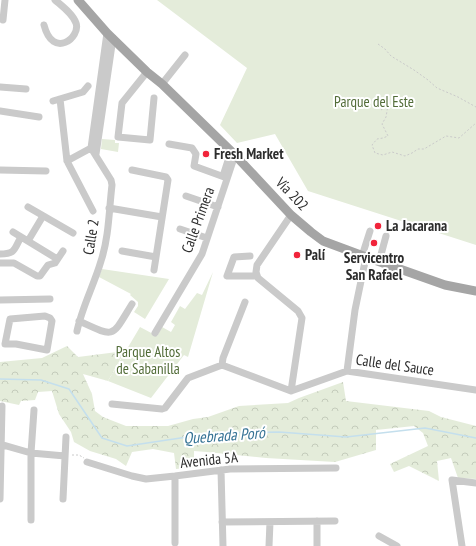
<svg xmlns="http://www.w3.org/2000/svg" width="476" height="546" viewBox="0 0 476 546" font-family="'PT Sans Narrow',sans-serif">
<style>
.forest{fill:url(#forest-crowns)}
.park{fill:#e4ecda}
.lines{fill:none;stroke-linecap:round;stroke-linejoin:round}
.stream{stroke:#c4dfed;stroke-width:1.5}
.path{stroke:#cacaca;stroke-width:1;stroke-dasharray:2 2;stroke-linecap:butt}
.minor{stroke:#cacaca;stroke-width:7}
.major{stroke:#a5a5a5;stroke-width:9}
.poi-dot{fill:#f1233a;stroke:#fff;stroke-width:1.5}
.labels{text-anchor:middle;stroke-width:4;stroke-linejoin:round;paint-order:stroke}
.park-label{font-size:15px;fill:#526c38;stroke:#fff}
.poi-label{font-size:15px;font-weight:bold;fill:#2d2d2d;stroke:#fff;text-anchor:start}
.street-label{font-size:15px;fill:#2d2d2d;stroke:#fff}
.water-label{font-size:16px;font-style:italic;fill:#367395;stroke:#fff}
</style>
<defs>
<pattern id="forest-crowns" width="20" height="18" patternUnits="userSpaceOnUse"><rect width="20" height="18" fill="#e4ecda"/><path d="M2 6a3 3 0 1 1 6 0M12 15a3 3 0 1 1 6 0" fill="none" stroke="#c4cbbb"/></pattern>
</defs>
<rect width="100%" height="100%" fill="#fff"/>
<path class="forest" d="M67,346L78,357L125,351L108,381L83,374L92,394L95,411L103,417L126,426H168L193,419L208,417L239,406L288,403L299,398L343,382L346,401L429,411L441,417L476,426V479L458,478L451,458L437,461L439,481L409,466L394,472L390,464L428,446L423,433L414,426L376,430V450L335,462L266,458L207,452L194,451V467L176,469L174,453L153,449L132,452L126,466L116,459L90,451L74,442L71,432L59,414L52,391L38,392L35,400L21,401L19,405L0,401V362L42,358Z"/>
<path class="park" d="M157,0H476V245L308,191L275,134L237,143L220,125L247,68Z
M102,139L115,140V143H119L118,152L101,149Z
M102,269L169,279L145,319L134,312L138,306V302L130,295L131,294L99,277Z
M213,272L188,357L184,355L151,398L108,381L140,327L157,336L162,327L171,332L175,325L171,322L180,306L185,309L197,293L202,295Z"/>
<g class="lines">
<path class="stream" d="M0,379L41,380L69,389L102,438L127,446L214,433L279,432L346,437L425,428L476,438"/>
<path class="path" d="M378,44L385,49L391,56L414,70L428,80L437,88L458,97L476,107
M381,110L388,105L386,117L382,124L388,136L383,138L377,139L372,145L375,153L383,155L392,152L405,156L412,153L418,149H424L446,136L459,138L476,123
M72,455H79L84,458"/>
<path class="minor" d="M3,20L5,0
M44,25C53,60 81,37 76,23C73,14 62,6 55,0
M147,72L122,103L118,137L150,140L154,98
M162,84L185,55
M0,87L26,89
M60,99L67,161L93,211
M53,101L83,92L88,86
M0,111L39,117
M169,144L192,148L196,154L194,166L227,178
M91,148L107,33
M96,154L113,38
M67,161L91,148
M0,170L46,171
M132,170L166,177L168,180L154,270
M223,176L231,151
M186,196L218,207
M28,207L73,233
M109,208L162,217
M180,229L207,238
M13,232L54,257
M28,241L43,216
M122,251L156,257
M0,254C16,254 14,249 21,237
M250,256L234,257L227,276H257
M362,256L370,231
M379,262L386,236
M0,263H14L37,276H40L48,265L55,263L63,251
M0,300L50,299
M45,316L50,318L52,321L47,350L16,344H5L10,319Z
M79,321C116,338 111,338 132,304
M77,331C82,307 94,285 101,261C109,237 109,210 112,185L111,180L91,148
M155,333L202,254L235,155
M222,365L291,391L347,371L476,390
M222,365L223,358L245,302
M347,371L355,310L366,257
M291,391L302,318L298,311L258,278L256,272L257,265L291,215
M112,404L162,409L165,408L188,378L222,365
M0,444L31,453L65,456
M87,462L132,476L146,479L175,476L230,469L336,468
M221,470L223,546
M175,476V543
M0,499L2,406
M63,499L66,437
M31,520V453L34,410
M317,521V546
M222,522L335,521
M379,536L397,546
M269,546L270,522
M462,546L452,480L476,483"/>
<path class="major" d="M78,0L107,33L147,72L162,84L235,155L291,215L311,232L323,241L366,257L445,285L476,291"/>
</g>
<g class="poi-dot">
<circle cx="206" cy="154" r="4"/>
<circle cx="378" cy="226" r="4"/>
<circle cx="374" cy="243" r="4"/>
<circle cx="297" cy="255" r="4"/>
</g>
<g class="labels">
<g class="park-label">
<text x="374" y="107">Parque del Este</text>
<text x="148" y="357">Parque Altos<tspan x="148" dy="17">de Sabanilla</tspan></text>
</g>
<g class="poi-label">
<text x="214" y="159">Fresh Market</text>
<text x="386" y="231">La Jacarana</text>
<text x="305" y="260">Palí</text>
<text x="374" y="263" text-anchor="middle">Servicentro<tspan x="374" dy="17">San Rafael</tspan></text>
</g>
<g class="street-label">
<text transform="translate(292 194) rotate(46)" y="5">Vía 202</text>
<text transform="translate(198 220) rotate(-70)" y="5">Calle Primera</text>
<text transform="translate(91 237) rotate(-81)" y="5">Calle 2</text>
<text transform="translate(395 365) rotate(8)" y="5">Calle del Sauce</text>
<text transform="translate(209 460) rotate(-6)" y="5">Avenida 5A</text>
</g>
<g class="water-label">
<text transform="translate(224 435) rotate(-4)" y="6">Quebrada Poró</text>
</g>
</g>
</svg>
